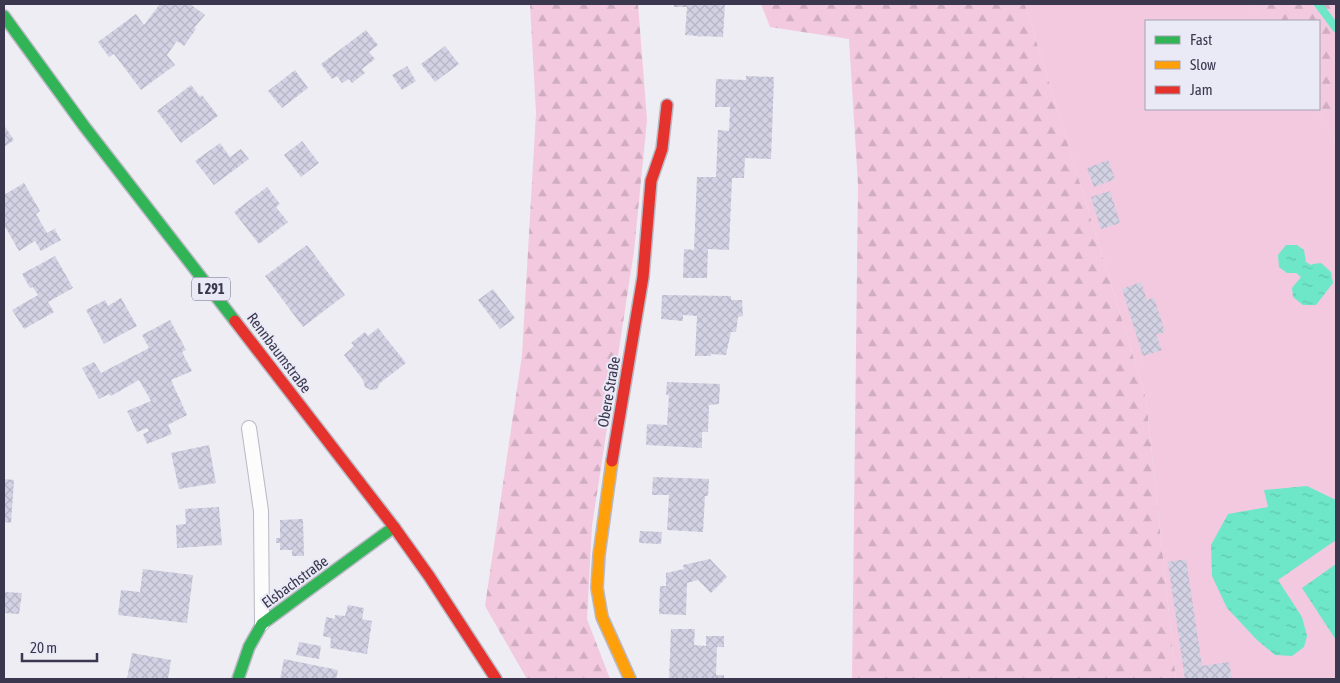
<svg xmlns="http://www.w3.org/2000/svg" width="1340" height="683" viewBox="0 0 1340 683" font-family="'Asap Condensed',sans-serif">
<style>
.forest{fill:url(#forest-firs)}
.pitch{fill:#f2c9df}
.water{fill:url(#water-ripples)}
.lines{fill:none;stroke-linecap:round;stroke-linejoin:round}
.stream{stroke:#6de7c8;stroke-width:8}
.building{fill:url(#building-cross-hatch)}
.lane-casing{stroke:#b9b8c5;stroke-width:16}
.fast-casing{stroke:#b9b8c5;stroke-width:14}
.slow-casing{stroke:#b9b8c5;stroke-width:14}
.jam-casing{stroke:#b9b8c5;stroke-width:14}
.lane{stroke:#fcfcfd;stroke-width:14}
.fast{stroke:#30b455;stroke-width:11}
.slow{stroke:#ff9f0a;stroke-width:11}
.jam{stroke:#e5322d;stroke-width:11}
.labels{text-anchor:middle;stroke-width:4;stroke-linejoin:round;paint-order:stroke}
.shield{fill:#eaeaf6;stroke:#6f6d81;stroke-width:1}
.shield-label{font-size:14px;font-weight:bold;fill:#3a374f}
.street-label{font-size:15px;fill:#3a374f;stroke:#eaeaf6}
</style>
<defs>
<pattern id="forest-firs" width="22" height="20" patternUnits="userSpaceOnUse" patternTransform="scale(1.25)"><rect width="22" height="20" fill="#f2c9df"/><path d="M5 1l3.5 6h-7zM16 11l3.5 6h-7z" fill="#d0adc1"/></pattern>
<pattern id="water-ripples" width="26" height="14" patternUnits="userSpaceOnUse" patternTransform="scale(1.25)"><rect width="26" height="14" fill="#6de7c8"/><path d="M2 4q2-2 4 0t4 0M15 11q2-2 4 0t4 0" fill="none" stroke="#5fc7ae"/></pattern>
<pattern id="building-cross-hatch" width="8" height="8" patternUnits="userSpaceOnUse" patternTransform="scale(1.25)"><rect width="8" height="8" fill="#d3d2e4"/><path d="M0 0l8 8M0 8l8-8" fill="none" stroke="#b6b5c5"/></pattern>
</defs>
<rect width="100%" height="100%" fill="#ededf3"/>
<path class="forest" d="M530,4H638L647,120L634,251L592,526L587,619L610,679H527L485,606L522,355L536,113Z
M761,4H1025L1146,398L1176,679H852L858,185L849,39L770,27Z
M1252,4H1336V142L1316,109H1319V21H1263Z"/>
<path class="pitch" d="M1025,4H1252L1263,21H1146V109H1316L1336,142V679H1176L1146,398Z"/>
<path class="water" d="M1286,245H1297L1304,250L1306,262L1311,265L1313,264L1321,263L1331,272L1333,283L1316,305H1303L1293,297L1292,288L1301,277L1296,273H1287L1279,267L1278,255Z
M1307,486L1336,500V540L1278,580L1302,617L1307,636L1304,647L1292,656L1275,655L1257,640L1227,608L1212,576L1211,545L1228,514L1268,507L1264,490Z
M1336,564V640L1302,588Z"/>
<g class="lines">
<path class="stream" d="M1318,4L1336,28"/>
</g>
<path class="building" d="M160,4H190L205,15L194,28L196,29L184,46L177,41L167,55L175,65L141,90L114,54L109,57L98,42L136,14L144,25Z
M674,4H725L723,37L700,36L701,37H698V36L685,35L687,7H674Z
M366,30L378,45L369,52L375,59L362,69L365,73L352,83L349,79L342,83L337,76L332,79L321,64Z
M445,46L459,64L435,82L421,64Z
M407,66L416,81L402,90L392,75Z
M295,70L308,88L282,108L268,91Z
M746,76L774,77L771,159L745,158L744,178H732L729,250L708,249L707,278H683L684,249L694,250L697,177H716L718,130L729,131L730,107H715L716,79L746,80Z
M191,85L200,97L202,95L218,116L181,143L157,111Z
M4,125L14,140L4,147Z
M302,141L319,163L301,177L284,155Z
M220,143L230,157L241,149L249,159L214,185L195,161Z
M1108,160L1115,179L1094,187L1087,168Z
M24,183L40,211L36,214L47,233L56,228L55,230L61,240L41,251L35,241L19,251L4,225V195Z
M267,187L280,204L276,207L288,222L259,244L234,212Z
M1110,191L1120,223L1101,229L1091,197Z
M307,245L345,295L303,327L265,276Z
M55,256L73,288L48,302L54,312L24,329L12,310L38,295L33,287L30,288L22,274Z
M1141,282L1147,300L1154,298L1165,332L1156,335L1162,350L1143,356L1122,289Z
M493,289L515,318L500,329L478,300Z
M662,295L731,296V300H742L743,316L738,317L736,332H731L726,355L711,354V356H695L697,316L683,315V321L661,319Z
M121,298L137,326L104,344L86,310L105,300L108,306Z
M170,320L186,350L182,352L192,371L171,380L187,415L168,425L172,434L147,444L143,434L149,431L147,428L137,432L127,411L151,401L139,380L111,396L109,394L99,399L82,368L94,362L101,373L149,348L142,335Z
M378,328L406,363L380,383L377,389L371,390L365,387L363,380L344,355L354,346L351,343L365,332L368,336Z
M667,382L720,384L719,404L709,405L708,432H702V448L646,445L647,424L667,425L669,395H666Z
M209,445L216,483L179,489L171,453Z
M653,477L709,479L708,496H705L703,532L667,530L669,495H652Z
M4,479L14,480L11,523L4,522Z
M219,507L222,545L177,548L176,525L186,524L185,509Z
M303,519L304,556H292V550H280V543H276V538H280V520Z
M640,531L662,532L661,544L639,543Z
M710,559L727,577L711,593L698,580L687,583L686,615L659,614L660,586H666V573L684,569L683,565Z
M1186,559L1202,666L1229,662L1232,679H1185L1168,562Z
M143,569L193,575L187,623L118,615L121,590L140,592Z
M4,592L22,593L19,614L4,613Z
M348,605L364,608L362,619L372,621L367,654L330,648L331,638L323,636L326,617L335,619V615L345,616Z
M671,629H695L694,645L706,646V636H724V647H717L716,675H724V679H669Z
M299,642L321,646L319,659L296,655Z
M132,653L171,660L168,679H127Z
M284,659L338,670L336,679H280Z"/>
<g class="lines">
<defs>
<path id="lane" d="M249,428L261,511L262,624"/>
<path id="fast" d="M4,16L84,126L235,321
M238,679L249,647L262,624L394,527"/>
<path id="slow" d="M612,461L599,555L597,588L602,617L630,679"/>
<path id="jam" d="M235,321L394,527L429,576L496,679
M612,461L643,277L651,181L662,149L667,105"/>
</defs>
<use href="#lane" class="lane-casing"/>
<use href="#fast" class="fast-casing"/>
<use href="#slow" class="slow-casing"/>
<use href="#jam" class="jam-casing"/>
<use href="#lane" class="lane"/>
<use href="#fast" class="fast"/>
<use href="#slow" class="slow"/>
<use href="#jam" class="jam"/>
</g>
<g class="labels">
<rect class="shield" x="192" y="277.5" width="38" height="23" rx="4"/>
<g class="shield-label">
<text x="211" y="294">L 291</text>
</g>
<g class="street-label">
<text transform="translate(279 353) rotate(53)" y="5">Rennbaumstraße</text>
<text transform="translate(609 392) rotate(-80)" y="5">Obere Straße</text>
<text transform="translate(295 582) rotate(-36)" y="5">Elsbachstraße</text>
</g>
</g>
<rect width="1340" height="683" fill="none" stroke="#3a374f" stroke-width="10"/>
<rect x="1145" y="20" width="175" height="90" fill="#eaeaf6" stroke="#a4a2b3"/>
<rect x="1155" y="36" width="25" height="8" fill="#30b455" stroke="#a4a2b3"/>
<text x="1190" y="45" font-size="15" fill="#3a374f">Fast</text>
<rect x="1155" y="61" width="25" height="8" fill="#ff9f0a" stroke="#a4a2b3"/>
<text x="1190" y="70" font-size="15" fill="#3a374f">Slow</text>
<rect x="1155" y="86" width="25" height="8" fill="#e5322d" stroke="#a4a2b3"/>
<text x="1190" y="95" font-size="15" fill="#3a374f">Jam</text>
<path d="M22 653v8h75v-8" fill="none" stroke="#3a374f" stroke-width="2.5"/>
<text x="30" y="653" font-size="15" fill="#3a374f" stroke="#eaeaf6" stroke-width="4" paint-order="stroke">20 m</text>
</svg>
